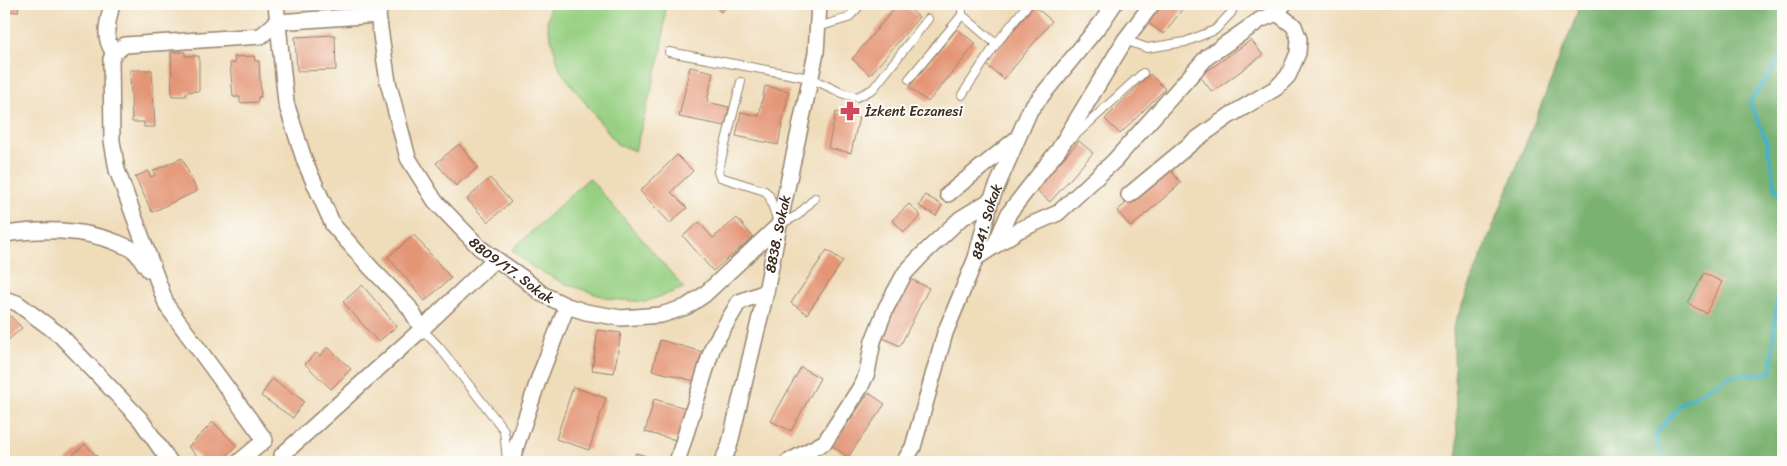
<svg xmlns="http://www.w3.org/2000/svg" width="1787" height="466" viewBox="0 0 1787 466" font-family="Sriracha,sans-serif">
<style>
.green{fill:#98d083;stroke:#6a7d50}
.forest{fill:#7ab271;stroke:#5a6e48}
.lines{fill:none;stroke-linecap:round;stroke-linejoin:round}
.stream{stroke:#46b2c4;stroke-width:4}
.building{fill:#e49576}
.lane-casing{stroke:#95836c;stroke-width:10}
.street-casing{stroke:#95836c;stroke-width:18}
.lane{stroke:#fff;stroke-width:8}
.street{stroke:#fff;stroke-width:15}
.labels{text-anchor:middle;stroke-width:4;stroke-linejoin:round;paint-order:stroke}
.poi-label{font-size:14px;fill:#3b2a1e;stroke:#fdfcf7;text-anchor:start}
.street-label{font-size:14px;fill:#3b2a1e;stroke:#fdfcf7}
</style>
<rect width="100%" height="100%" fill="#fdfcf7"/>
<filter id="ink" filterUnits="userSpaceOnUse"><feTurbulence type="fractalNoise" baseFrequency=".02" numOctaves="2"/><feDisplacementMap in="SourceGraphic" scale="10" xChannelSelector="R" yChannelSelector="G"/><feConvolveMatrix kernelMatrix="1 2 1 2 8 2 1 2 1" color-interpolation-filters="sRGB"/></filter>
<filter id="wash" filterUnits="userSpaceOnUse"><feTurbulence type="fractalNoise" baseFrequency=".0096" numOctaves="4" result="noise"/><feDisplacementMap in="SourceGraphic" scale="20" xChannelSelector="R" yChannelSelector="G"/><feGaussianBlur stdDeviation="1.12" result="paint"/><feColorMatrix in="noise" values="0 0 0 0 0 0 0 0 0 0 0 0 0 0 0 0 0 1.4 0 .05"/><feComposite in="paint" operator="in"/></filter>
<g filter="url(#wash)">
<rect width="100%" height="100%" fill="#efdcb9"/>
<path class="green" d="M550,4H666L662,49L635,151L617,144L560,70L547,24Z
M589,178L684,288L645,302L610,299L566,284L532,267L512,250Z"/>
<path class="forest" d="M1581,4H1783V462H1458L1453,328Z"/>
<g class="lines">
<path class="stream" d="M1783,55L1750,102L1767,142L1776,190L1783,202
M1662,462L1655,435L1682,403L1730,376L1771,373L1777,294L1783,283"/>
</g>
<g id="blocks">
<path class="building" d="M4,4H19L18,12L4,11Z
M714,4H731L721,12Z
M761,4H793L792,9L761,7Z
M898,4H903L919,17L870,75L852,59Z
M1160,4H1186L1164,34L1146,22Z
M1034,6L1052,21L1004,79L985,64Z
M957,29L976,44L928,102L909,87Z
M335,35L336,70L297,71L295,37Z
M1251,40L1263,55L1212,92L1200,76Z
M171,52H185V56H199V91L186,92V96H172Z
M254,56L255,61H259L261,97H258V102L240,103V97H233L230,63H235L234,57Z
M690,67L713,72L707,102L729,107L725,126L679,117Z
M130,70H152L155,127H144V122H132Z
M1150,74L1165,89L1120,134L1105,119Z
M765,86L789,91L778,145L736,136L741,112L759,116Z
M836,112L859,117L851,153L828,148Z
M1079,141L1093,153L1050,202L1035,189Z
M459,144L478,167L456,186L436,163Z
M677,155L693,171L671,192L687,208L670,223L640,191Z
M182,158L197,191L152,212L135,177L148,171L151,177L155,175L153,171Z
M1168,167L1181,183L1131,227L1117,211Z
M490,178L511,202L488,222L467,199Z
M925,195L942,205L936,216L919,206Z
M909,204L921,216L904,232L892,220Z
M737,218L753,237L713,271L683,236L699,222L713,238Z
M414,235L451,278L425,301L388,257Z
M827,250L843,261L807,314L791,303Z
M1704,273L1722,282L1706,313L1688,304Z
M910,279L929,288L900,346L881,337Z
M362,285L397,326L378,342L343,302Z
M4,309L22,328L5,343L4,341Z
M598,330L621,333L614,373L592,370Z
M660,340L706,353L698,382L652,370Z
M328,347L351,369L331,389L305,364L316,353L320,356Z
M801,367L820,378L791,431L771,421Z
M272,379L304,401L293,418L261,396Z
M573,387L606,398L589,450L556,439Z
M869,393L885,404L848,457L832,446Z
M654,399L689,409L680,441L645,432Z
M213,422L237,446L220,462H204L188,447Z
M85,444L103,462H65Z
M636,453L666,462H633Z"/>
</g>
</g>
<g filter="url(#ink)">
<use href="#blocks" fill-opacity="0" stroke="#95836c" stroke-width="1"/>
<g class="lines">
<defs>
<path id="lane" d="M962,15L996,44L1028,4
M818,27L848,18L861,4
M1125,40L1147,48L1185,42L1215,30L1231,13L1235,4
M669,52L810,78L844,94L857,97L873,89L928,19
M909,79L962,15V4
M741,82L718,172L720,177L765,191L769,195L779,225L798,215L815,198
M962,95L996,44
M1069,141L1143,73
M422,329L440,348L504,430L507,461"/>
<g id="street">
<path d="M112,4C108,22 102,37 114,53"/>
<path d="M276,4L286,103L305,162L333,225L371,268L409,307L422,329"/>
<path id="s1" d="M381,4L378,15L388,82L408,158L435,201L480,248L523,278L542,294L567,306L586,312L621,318L661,315L686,307L704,295L779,225"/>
<path d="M948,194L1015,140"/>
<path d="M1129,195L1194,141L1229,116L1276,88L1288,76L1298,53L1299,39L1294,26L1277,13"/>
<path d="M4,234C42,229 81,228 118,243C122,245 128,247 132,249C139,254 144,264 149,270"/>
<path d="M995,245L1009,213L1059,149L1125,40L1152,4"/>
<path d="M976,258L1019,230L1058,213L1114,161L1207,57L1260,20L1277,13L1284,4"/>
<path d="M4,299L17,303L60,335L140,419L170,462"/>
<path d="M282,455L422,329L495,259"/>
<path d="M239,462L265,440L167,306L117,170L112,141L111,59L114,53L125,45L261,36L277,22L378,15"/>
<path d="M511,462L539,378L567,306"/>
<path d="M677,462L713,346L739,302L766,292"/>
<path id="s2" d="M722,462L729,447L766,292L779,225L816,53L819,4"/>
<path d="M788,462L825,442L860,388L867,373L873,341L886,308L905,273L922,255L960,219L991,200"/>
<path id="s3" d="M904,462L913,447L945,333L976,258L991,200L1030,110L1102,22L1114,4"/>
</g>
</defs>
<use href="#lane" class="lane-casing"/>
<use href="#street" class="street-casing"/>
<use href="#lane" class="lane"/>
<use href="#street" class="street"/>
</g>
</g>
<defs>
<symbol id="pharmacy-bare" viewBox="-9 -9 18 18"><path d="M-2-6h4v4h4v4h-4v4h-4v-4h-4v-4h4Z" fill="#d1495b" stroke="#fdfcf7" stroke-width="2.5" paint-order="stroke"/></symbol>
</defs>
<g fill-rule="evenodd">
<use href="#pharmacy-bare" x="836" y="97" width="28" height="28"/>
</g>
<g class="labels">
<g class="poi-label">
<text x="865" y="116">İzkent Eczanesi</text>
</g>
<g class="street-label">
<text dy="5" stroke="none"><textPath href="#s3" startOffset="255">8841. Sokak</textPath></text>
<text dy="5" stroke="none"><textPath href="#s2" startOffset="235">8838. Sokak</textPath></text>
<text dy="5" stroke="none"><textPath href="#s1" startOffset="312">8809/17. Sokak</textPath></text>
</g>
</g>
<rect width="1787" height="466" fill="none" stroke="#fdfcf7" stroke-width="20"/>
</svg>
